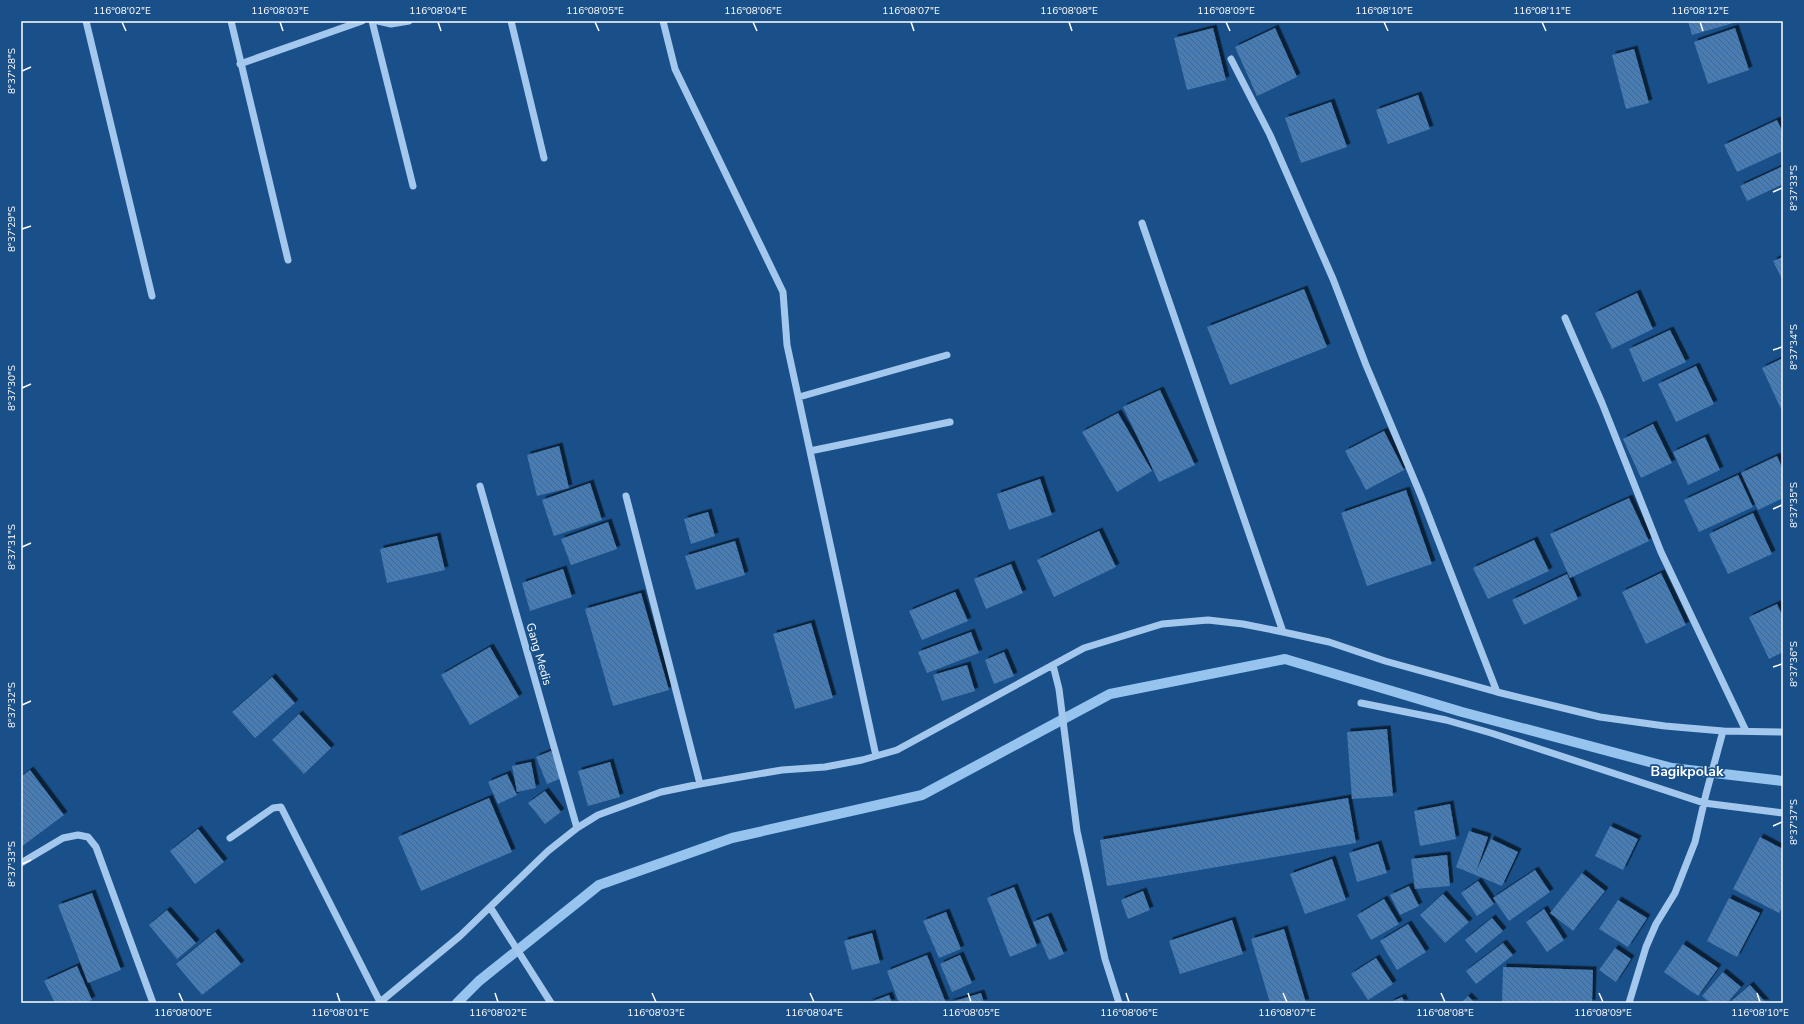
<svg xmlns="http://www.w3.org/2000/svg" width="1804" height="1024" viewBox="0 0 1804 1024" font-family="'Nunito Sans',sans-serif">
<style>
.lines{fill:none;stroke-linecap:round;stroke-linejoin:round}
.stream{stroke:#96c4ef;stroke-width:10}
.building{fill:url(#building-back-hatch);filter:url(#shadow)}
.minor{stroke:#a4c8ed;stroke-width:7}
.ticks{fill:none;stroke:#fff;stroke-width:1.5}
.labels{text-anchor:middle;stroke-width:3.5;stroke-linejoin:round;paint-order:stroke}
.street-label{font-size:12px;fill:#fff;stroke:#1a508a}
.quarter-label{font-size:14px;font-weight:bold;fill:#fff;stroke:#1a508a}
.neatline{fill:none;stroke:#fff;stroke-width:1.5}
.ticks-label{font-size:10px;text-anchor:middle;fill:#fff}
</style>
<defs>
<pattern id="building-back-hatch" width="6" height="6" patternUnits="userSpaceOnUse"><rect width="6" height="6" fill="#467cb4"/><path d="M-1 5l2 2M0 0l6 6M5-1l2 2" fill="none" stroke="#496685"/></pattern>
<filter id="shadow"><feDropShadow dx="3.5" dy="-3.5" stdDeviation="0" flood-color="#0009"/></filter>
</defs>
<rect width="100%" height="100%" fill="#1a508a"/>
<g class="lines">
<path class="stream" d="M457,1003L479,981L599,885L732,838L922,795L1110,694L1285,659L1462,712L1672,768L1783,781"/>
</g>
<path class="building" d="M1688,21H1740L1692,35Z
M1213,28L1226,80L1187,90L1174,38Z
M1275,28L1297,77L1257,96L1235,47Z
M1735,28L1749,70L1708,84L1694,42Z
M1634,49L1649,103L1626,109L1612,55Z
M1418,95L1430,129L1388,144L1376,110Z
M1331,102L1347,147L1301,163L1285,118Z
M1777,120L1783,133V151L1737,172L1724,145Z
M1783,166V184L1747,201L1740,186Z
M1783,257V281L1773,261Z
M1304,289L1327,347L1230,385L1207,327Z
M1637,293L1653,329L1612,349L1595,313Z
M1670,330L1686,362L1643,382L1629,349Z
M1783,358V408L1781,409L1762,368Z
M1696,366L1714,404L1676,422L1658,384Z
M1160,390L1195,465L1159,482L1123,407Z
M1118,413L1152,471L1117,492L1082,432Z
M1653,424L1672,463L1641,478L1623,439Z
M1384,431L1404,470L1366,490L1345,451Z
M1705,437L1720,470L1688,485L1673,452Z
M559,446L569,488L537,496L527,455Z
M1777,456L1783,470V498L1758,510L1741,473Z
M1738,475L1753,507L1699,532L1684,500Z
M1040,479L1052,515L1009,530L997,494Z
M590,483L602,520L554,536L542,500Z
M1406,490L1432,564L1367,586L1341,513Z
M1629,498L1649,541L1570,578L1550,534Z
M708,512L715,536L691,544L684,519Z
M1753,513L1772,554L1728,574L1709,534Z
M608,522L617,549L571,565L561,539Z
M1099,531L1116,567L1054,597L1037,560Z
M437,536L445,570L387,583L380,549Z
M1534,540L1549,571L1488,599L1473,568Z
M735,541L745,575L696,590L685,556Z
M1011,564L1023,593L986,609L974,579Z
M563,569L572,597L530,611L522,583Z
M1661,573L1686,625L1646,644L1622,592Z
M1567,574L1578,599L1524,625L1512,600Z
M955,592L968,621L922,640L909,611Z
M641,593L669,690L613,706L585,609Z
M1777,604L1783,617V652L1769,659L1749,617Z
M811,623L833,698L795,709L773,634Z
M971,632L979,653L927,673L918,652Z
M490,647L519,697L470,725L441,675Z
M1004,652L1014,676L994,684L985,660Z
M967,665L975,691L942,701L933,675Z
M272,677L295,703L255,738L232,712Z
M299,714L331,748L304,774L272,740Z
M1387,729L1393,796L1352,799L1347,732Z
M551,751L562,778L547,784L536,757Z
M531,762L536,788L517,792L512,766Z
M610,762L620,797L588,806L578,771Z
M30,770L64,815L21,847V777Z
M507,774L517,795L498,804L488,782Z
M545,791L561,812L545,824L528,803Z
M489,798L512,852L421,891L398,837Z
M1348,798L1356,843L1107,886L1100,840Z
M1450,804L1456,839L1420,846L1414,811Z
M1610,826L1638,839L1623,870L1595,856Z
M198,829L224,862L195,884L170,851Z
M1469,831L1488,837L1476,872L1491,839L1518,852L1502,886L1456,867Z
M1760,837L1783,849V906L1779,913L1733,889Z
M1378,844L1387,873L1357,882L1349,853Z
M1447,855L1450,886L1415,889L1411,859Z
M1332,859L1346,900L1305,914L1290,874Z
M1535,870L1550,892L1509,921L1493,898Z
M1582,873L1605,891L1573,931L1550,913Z
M1478,881L1494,904L1477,916L1461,893Z
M1409,886L1419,906L1400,915L1390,895Z
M1014,887L1037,946L1010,957L987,898Z
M1143,891L1150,910L1128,919L1121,900Z
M92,893L121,970L88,983L58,905Z
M1443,894L1469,922L1445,943L1420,915Z
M1729,898L1760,913L1737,957L1707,941Z
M1384,899L1399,924L1371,940L1357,915Z
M1618,900L1647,918L1628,947L1599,929Z
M1544,909L1564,940L1547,952L1526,922Z
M167,910L196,943L177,959L149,925Z
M946,912L961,949L939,958L923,921Z
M1048,916L1064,954L1049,960L1033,922Z
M1492,918L1503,931L1476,953L1465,940Z
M1232,920L1243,954L1180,974L1169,941Z
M1408,924L1426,952L1397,970L1380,941Z
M1284,929L1306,1003H1270L1251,939Z
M215,932L241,964L202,995L176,964Z
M872,933L880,963L852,970L844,941Z
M1503,943L1513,955L1476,984L1466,971Z
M1683,944L1718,968L1698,996L1664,972Z
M1615,948L1631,959L1616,982L1599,970Z
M927,955L946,1003H899L887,971Z
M960,955L972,983L952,992L940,964Z
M1376,958L1393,984L1368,1000L1351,974Z
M77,966L92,1000L85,1003H55L44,981Z
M1503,967L1593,970L1592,1003H1502Z
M1723,972L1741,987L1727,1003H1710L1702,996Z
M1750,985L1766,1003H1729Z
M981,993L984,1003H948Z
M889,995L892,1003H868Z
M1468,996L1475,1003H1461Z
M1402,997L1405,1003H1389Z"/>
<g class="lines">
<path class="minor" d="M86,21L152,296
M231,21L288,260
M372,21L413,186
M378,21L391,24L409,21
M511,21L544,158
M663,21L675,69L783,292L787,345L876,756
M1231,59L1270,135L1333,279L1366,365L1421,496L1497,692
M240,64L362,21
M1142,223L1283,632
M1565,318L1602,403L1661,552L1746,731
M799,397L947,355
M810,451L950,422
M480,486L577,828
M626,496L700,784
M1053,665L1059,689L1077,831L1105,959L1119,1003
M1361,703L1446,720L1491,733L1704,803L1783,813
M230,838L273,808L281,807L380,1002
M21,863L63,838L78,835L88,837L96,847L153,1003
M490,907L551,1003
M379,1003L460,936L548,851L577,828L598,815L661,792L700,784L782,770L825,767L862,760L897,750L1084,648L1162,624L1208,620L1243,624L1283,632L1329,642L1385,661L1497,692L1600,717L1665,726L1723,731L1783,732
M1629,1003L1646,947L1656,924L1675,893L1695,842L1706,794L1723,731"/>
</g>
<path class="ticks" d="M122,22L126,31M280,22L283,31M438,22L441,31M595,22L599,31M753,22L757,31M911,22L914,31M1069,22L1072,31M1226,22L1230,31M1384,22L1388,31M1542,22L1546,31M1700,22L1703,31M22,71L31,67M1773,192L1782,188M22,229L31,226M1773,350L1782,347M22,388L31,384M1773,509L1782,505M22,547L31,543M1773,667L1782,664M22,705L31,701M1773,826L1782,822M22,864L31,860M179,993L183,1002M337,993L340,1002M495,993L498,1002M652,993L656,1002M810,993L814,1002M968,993L971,1002M1126,993L1129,1002M1283,993L1287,1002M1441,993L1445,1002M1599,993L1603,1002M1757,993L1760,1002"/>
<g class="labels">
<g class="street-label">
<text transform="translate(539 654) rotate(74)" y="4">Gang Medis</text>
</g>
<g class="quarter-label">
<text x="1687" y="776">Bagikpolak</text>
</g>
</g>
<rect width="1804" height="1024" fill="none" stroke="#1a508a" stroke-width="44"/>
<rect x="22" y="22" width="1760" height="980" class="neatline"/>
<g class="ticks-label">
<text x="122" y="14">116°08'02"E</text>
<text x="280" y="14">116°08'03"E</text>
<text x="438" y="14">116°08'04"E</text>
<text x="595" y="14">116°08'05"E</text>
<text x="753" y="14">116°08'06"E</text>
<text x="911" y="14">116°08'07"E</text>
<text x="1069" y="14">116°08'08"E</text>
<text x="1226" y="14">116°08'09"E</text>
<text x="1384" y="14">116°08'10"E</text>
<text x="1542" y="14">116°08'11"E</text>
<text x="1700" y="14">116°08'12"E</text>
<text transform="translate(11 71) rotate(-90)" y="4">8°37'28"S</text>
<text transform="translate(1793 188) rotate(-90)" y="4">8°37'33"S</text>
<text transform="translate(11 229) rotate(-90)" y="4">8°37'29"S</text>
<text transform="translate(1793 347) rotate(-90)" y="4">8°37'34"S</text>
<text transform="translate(11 388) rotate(-90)" y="4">8°37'30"S</text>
<text transform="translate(1793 505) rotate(-90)" y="4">8°37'35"S</text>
<text transform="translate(11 547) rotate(-90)" y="4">8°37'31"S</text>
<text transform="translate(1793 664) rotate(-90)" y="4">8°37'36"S</text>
<text transform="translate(11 705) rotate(-90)" y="4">8°37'32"S</text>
<text transform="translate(1793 822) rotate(-90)" y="4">8°37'37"S</text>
<text transform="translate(11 864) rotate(-90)" y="4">8°37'33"S</text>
<text x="183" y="1016">116°08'00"E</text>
<text x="340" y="1016">116°08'01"E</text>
<text x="498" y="1016">116°08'02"E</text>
<text x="656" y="1016">116°08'03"E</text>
<text x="814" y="1016">116°08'04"E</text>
<text x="971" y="1016">116°08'05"E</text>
<text x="1129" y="1016">116°08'06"E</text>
<text x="1287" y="1016">116°08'07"E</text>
<text x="1445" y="1016">116°08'08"E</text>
<text x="1603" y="1016">116°08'09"E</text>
<text x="1760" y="1016">116°08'10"E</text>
</g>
</svg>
